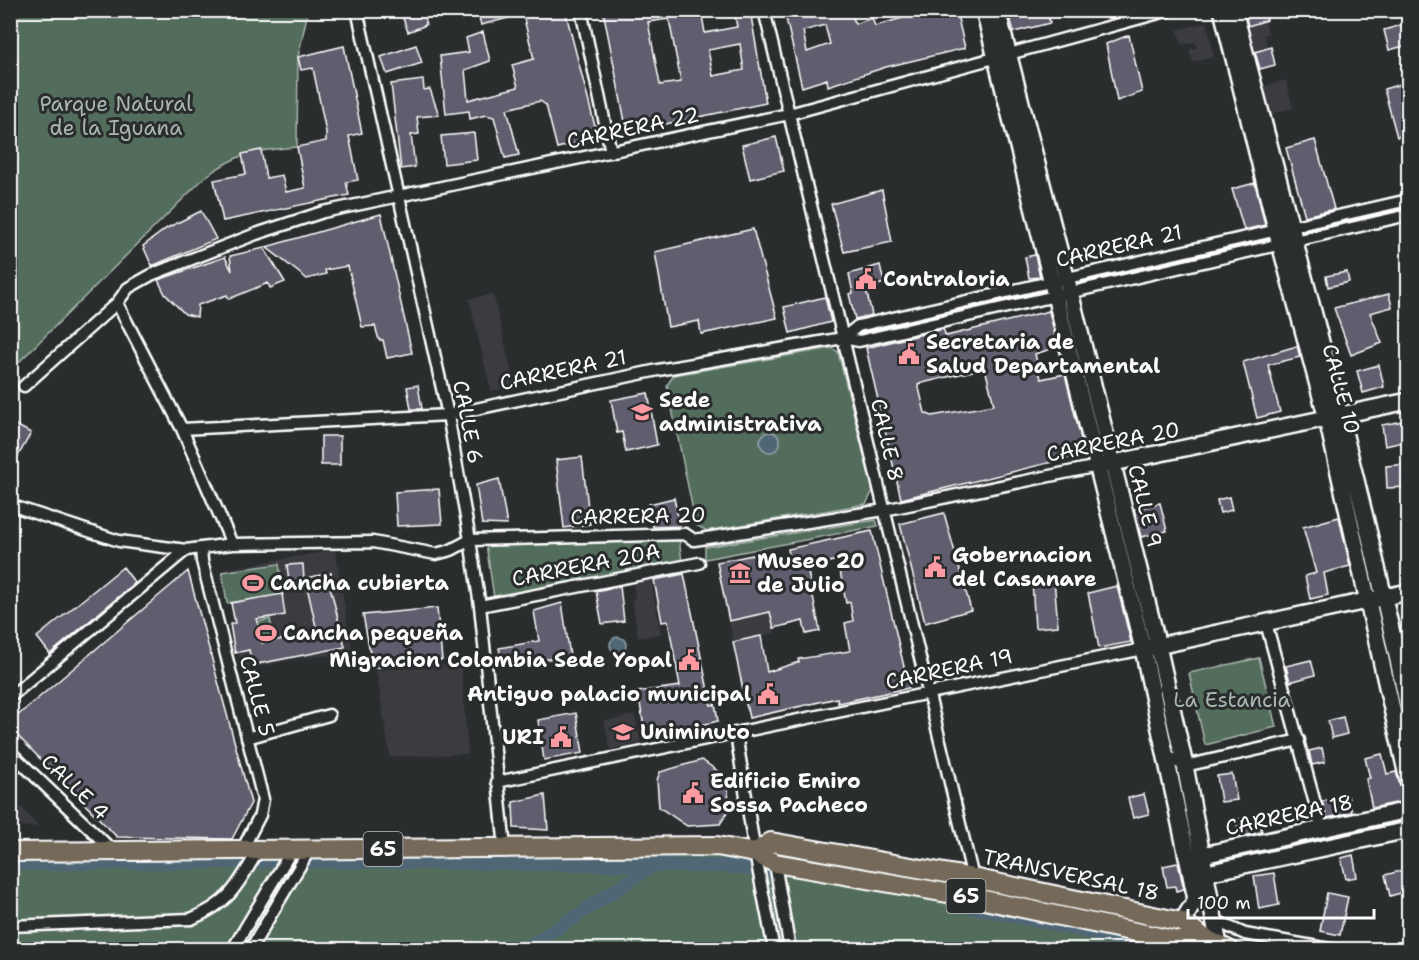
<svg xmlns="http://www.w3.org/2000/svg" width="1419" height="960" viewBox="0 0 1419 960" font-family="'Shantell Sans',sans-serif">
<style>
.built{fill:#3a3b41}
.green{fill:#536d5c;stroke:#a9b6ae;stroke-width:1.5}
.water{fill:#4f6674;stroke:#95a3ac;stroke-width:1.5}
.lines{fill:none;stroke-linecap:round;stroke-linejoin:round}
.canal{stroke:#4f6674;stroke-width:14}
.building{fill:#605d6e;stroke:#fff;stroke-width:1.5;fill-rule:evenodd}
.street-casing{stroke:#fff;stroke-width:15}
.secondary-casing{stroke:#fff;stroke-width:20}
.primary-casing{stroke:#fff;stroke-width:22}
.street{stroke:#2a2d2e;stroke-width:10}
.secondary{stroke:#2a2d2e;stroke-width:15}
.primary{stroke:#746a5a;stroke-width:18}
.labels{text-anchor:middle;stroke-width:6;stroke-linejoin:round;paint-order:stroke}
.shield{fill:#2a2d2e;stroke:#bfc0c0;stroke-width:1.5}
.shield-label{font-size:20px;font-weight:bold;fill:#fff}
.park-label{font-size:21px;fill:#a9b6ae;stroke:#2a2d2e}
.street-label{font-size:21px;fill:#fff;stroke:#2a2d2e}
.poi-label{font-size:21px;font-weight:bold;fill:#fff;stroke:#2a2d2e;text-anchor:start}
</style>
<rect width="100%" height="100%" fill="#2a2d2e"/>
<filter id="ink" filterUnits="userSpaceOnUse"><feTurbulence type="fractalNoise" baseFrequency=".0167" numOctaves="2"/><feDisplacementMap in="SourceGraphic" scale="12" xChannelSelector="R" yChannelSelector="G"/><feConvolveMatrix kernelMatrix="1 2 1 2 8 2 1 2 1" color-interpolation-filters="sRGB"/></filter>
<g filter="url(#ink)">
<path class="built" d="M1265,21L1268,34L1264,35L1268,48L1253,52L1246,26Z
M1207,22L1214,57L1193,62L1189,49L1197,48L1195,42L1182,45L1177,30Z
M1286,80L1293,108L1268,115L1261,87Z
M493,294L515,386L491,391L469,299Z
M335,550L353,654L297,658L241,671L225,569Z
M651,579L661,634L638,638L632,599L635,597L633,584Z
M770,612L775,633L733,642L729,621Z
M461,664L468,754L390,757L376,670Z
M635,715L641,743L610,749L604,721Z
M11,795L38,827L11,825Z"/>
<path class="green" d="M10,11H308L298,57L297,147C254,151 241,151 205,177L11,370Z
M832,348L838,352L873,491L866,504L707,531L696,525L667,385L674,375Z
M876,520L878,526L705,559V547Z
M679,538L682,562L494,598L486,544Z
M279,564L283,595L227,603L222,572Z
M270,619L275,644L261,646L257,622Z
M1259,658L1276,727L1205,745L1189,673Z
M715,839L1207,930L1253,949H11L10,843Z"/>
<path class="water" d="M760 442a10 10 0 1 1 20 0a10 10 0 1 1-20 0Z
M610 645a8 8 0 1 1 16 0a8 8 0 1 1-16 0Z"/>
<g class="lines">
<path class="canal" d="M10,864L318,861L726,866L769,871
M969,906L1102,935L1151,950
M524,950L654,865"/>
</g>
<path class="building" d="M400,10H423L426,25L408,32Z
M477,10H523L524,14L481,25Z
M535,10H565L598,138L557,148L546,105L540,101L507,109L519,155L505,158L494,117L486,115L470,119L469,111L446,114L440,56L469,52L466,38L483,32L490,61L465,70L468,100L518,87L512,65L534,59L523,15Z
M603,10H701L705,33L737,27L734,10H750L766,103L627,132ZM669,19L681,82L660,85L648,22ZM740,44L744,70L713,76L708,50Z
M784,10H851L855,24L872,18L875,26L929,10H956L965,48L886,67L828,86L827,79L802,87ZM825,25L830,44L807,52L803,31Z
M1008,10H1047L1050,23L1014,32Z
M1244,10H1264L1267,20L1248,26Z
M1408,23V45L1389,50L1384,30Z
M1129,35L1142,92L1117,101L1106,44Z
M416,45L422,63L387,74L381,57Z
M344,46L362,133L349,136L358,180L346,182L349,195L223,221L214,180L246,174L242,154L261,150L266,178L282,175L286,192L305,188L297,147L326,141V132L313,68L301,70L298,57Z
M1271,47L1275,65L1260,69L1255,52Z
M423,80L424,90L430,89L439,115L417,117L419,134L411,135L415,167L401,169L391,84Z
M1401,84L1408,109V133L1397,137L1384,89Z
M474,133L477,160L444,164L441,136Z
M776,137L784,171L750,179L742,145Z
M1315,140L1334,209L1305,216L1286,148Z
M1255,183L1265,225L1244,230L1232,189Z
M882,190L892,242L844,252L831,204Z
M201,211L216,239L152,266L143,246L167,228Z
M381,214L412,353L387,358L383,340H379L375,326L362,327L348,266L325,270L326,274L307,279L266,247Z
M753,229L777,318L701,334L699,321L668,327L655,252Z
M264,248L285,282L270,288L268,283L229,299L227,295L198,305L197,317L185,314L165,294L158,280L225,257L232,271L230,256Z
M1035,255L1040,277L1029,278L1025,257Z
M880,265L884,283L866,289L872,315L855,319L849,294L853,293L849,274Z
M1347,272L1349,282L1328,287L1326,276Z
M1389,294L1392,307L1370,313L1382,343L1351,355L1334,308Z
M825,297L831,322L790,333L784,307Z
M1049,311L1058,347L1035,354L1041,379L1065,374L1085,454L901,499L866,348L943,329L946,336ZM985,368L994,405L932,416L925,413L918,384Z
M1297,346L1300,357L1268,365L1280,412L1257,418L1243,362Z
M1379,365L1384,387L1363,393L1357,371Z
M418,385L422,409H411L407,387Z
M648,393L657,445L626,452L622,432L617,433L611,400Z
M1408,420V441L1385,446L1382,425Z
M10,422L31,433L18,456L10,452Z
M321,436H340V465H321Z
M582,457L590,524L564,528L556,460Z
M1408,464V487L1387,488L1386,466Z
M499,479L507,525L482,524L476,485Z
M439,489L442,524L397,526L395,492Z
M1229,497L1232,510L1220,513L1217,500Z
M674,498L680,526L653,527L649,504Z
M1160,503L1167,531L1141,537L1134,509Z
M944,513L971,610L925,623L900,524Z
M1339,517L1350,566L1324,573L1328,595L1310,599L1305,576L1316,573L1303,527Z
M872,531L909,688L838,703L837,698L749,718L733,642L761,636L767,672L799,662L798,659L850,651L845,623L853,621L850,602L846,603L838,560L807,567L820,631L806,634L803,621L774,628L770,612L729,621L717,562L758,554L760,566L790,560L788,549Z
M303,564L304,581L289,582L287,565Z
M123,567L135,583L50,654L37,637Z
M188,571L251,803L232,839L117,837L10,728V722Z
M331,573L329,582L345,647L252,665L249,650L235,653L230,624L235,623L231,603L282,594L285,615L257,619L262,643L311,634V632L317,631L305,578Z
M684,574L711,705L715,704L718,721L646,739L638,692L680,686L668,621L662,622L654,580Z
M1054,579L1058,626L1035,628L1032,581Z
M620,586L624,621L602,624L596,591Z
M1117,586L1131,642L1099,648L1088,593Z
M562,603L570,656L503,665L499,648L539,641L534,611Z
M437,608L442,660L373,668L363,615Z
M1311,660L1315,675L1290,682L1286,666Z
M576,713L583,753L544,760L538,720Z
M1343,717L1347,734L1332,738L1328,721Z
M1322,748L1325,762L1312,765L1309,751Z
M1382,754L1387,774L1396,772L1405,801L1372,808L1366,779L1370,778L1365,758Z
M702,760L726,777L730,808L720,824L687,826L659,807L657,780L660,772Z
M1232,774L1237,800L1221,802L1217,776Z
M1144,794L1149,814L1133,818L1128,798Z
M545,795L548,830L514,828L513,802Z
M1348,796L1352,812L1327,818L1322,801Z
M1258,814L1262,832L1240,837L1236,820Z
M1353,855L1357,877L1346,879L1341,858Z
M1178,863L1184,889L1176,891L1175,886L1167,887L1163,866Z
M1408,869V891L1390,896L1385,875Z
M1274,873L1279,905L1259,909L1254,876Z
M1327,893L1348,897L1340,935L1320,931Z"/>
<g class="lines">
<defs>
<path id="street" d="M357,10L448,415L470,540L480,606L505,848
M581,10L611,152
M764,10L973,878L970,897
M117,303L182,429L232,544
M843,338L858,326L1408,200
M24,386L117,303L128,288L153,274L256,234L323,212L789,114L1170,10
M182,429L448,415L658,370L843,338L859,341L1408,215
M10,505L119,541L186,550L232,544L373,542L436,554L451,550L470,540L685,534L694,540L884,510L1098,466
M201,548L202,561L263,799L260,815L242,850
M480,606L699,563
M1266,623L1322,829
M10,697L186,550
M736,734L755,853L774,950
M247,738L329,715
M10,752L112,850
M1165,755L1185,766L1299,740
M497,782L1143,649
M774,858L790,950
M1216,921L1245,934L1335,950
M10,926L191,919C230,903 237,886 258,851
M232,950L292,850
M250,950L310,849"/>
<path id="secondary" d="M984,10L1143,649L1196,899L1182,922
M997,10L1070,292L1158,646L1185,766L1219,945
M1222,10L1276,229L1327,419L1408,780
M1234,10C1294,242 1359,473 1408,707
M1104,465L1408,401
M1148,648L1408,592
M1200,863L1203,855L1408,810
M1207,873L1408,830"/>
<path id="primary" d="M10,852L717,846L755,853L775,863L970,897L1178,941L1206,939
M755,853L771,842L973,878L1182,922L1206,939L1229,950"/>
</defs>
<use href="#street" class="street-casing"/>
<use href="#secondary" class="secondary-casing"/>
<use href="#primary" class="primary-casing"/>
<use href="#street" class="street"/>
<use href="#secondary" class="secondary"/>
<use href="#primary" class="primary"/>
</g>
</g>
<defs>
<symbol id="civic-bare" viewBox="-9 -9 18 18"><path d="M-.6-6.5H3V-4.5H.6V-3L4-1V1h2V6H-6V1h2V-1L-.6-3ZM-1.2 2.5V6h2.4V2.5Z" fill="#ff9aa2" stroke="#2a2d2e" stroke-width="2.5" paint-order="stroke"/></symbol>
<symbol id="university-bare" viewBox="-9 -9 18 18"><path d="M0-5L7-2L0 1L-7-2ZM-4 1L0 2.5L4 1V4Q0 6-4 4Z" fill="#ff9aa2" stroke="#2a2d2e" stroke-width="2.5" paint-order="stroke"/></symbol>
<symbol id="museum-bare" viewBox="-9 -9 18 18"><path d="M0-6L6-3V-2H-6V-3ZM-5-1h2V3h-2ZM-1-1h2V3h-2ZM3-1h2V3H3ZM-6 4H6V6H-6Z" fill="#ff9aa2" stroke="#2a2d2e" stroke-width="2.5" paint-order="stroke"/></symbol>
<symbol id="stadium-bare" viewBox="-9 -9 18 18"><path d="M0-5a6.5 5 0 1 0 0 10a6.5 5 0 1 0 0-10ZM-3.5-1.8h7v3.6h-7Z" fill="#ff9aa2" stroke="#2a2d2e" stroke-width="2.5" paint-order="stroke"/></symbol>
</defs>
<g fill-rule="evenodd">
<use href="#civic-bare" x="851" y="264" width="30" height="30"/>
<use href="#civic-bare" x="894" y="339" width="30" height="30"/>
<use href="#university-bare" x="627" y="397" width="30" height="30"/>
<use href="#civic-bare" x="920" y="552" width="30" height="30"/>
<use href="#museum-bare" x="725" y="558" width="30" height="30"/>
<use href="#stadium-bare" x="238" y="568" width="30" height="30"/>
<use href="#stadium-bare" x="251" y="618" width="30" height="30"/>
<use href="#civic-bare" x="674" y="645" width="30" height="30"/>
<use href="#civic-bare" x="753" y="679" width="30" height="30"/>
<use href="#university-bare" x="608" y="717" width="30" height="30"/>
<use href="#civic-bare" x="546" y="722" width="30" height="30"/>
<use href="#civic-bare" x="678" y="778" width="30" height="30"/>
</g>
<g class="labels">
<g class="shield">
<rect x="363.5" y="832" width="39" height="34" rx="4.5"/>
<rect x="946.5" y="879" width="39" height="34" rx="4.5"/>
</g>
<g class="shield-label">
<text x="383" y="856">65</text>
<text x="966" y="903">65</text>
</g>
<g class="park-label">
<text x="116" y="111">Parque Natural<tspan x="116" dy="24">de la Iguana</tspan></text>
<text x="1232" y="707">La Estancia</text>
</g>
<g class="street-label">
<text transform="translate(633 128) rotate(-12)" y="7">CARRERA 22</text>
<text transform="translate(1119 246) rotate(-13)" y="7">CARRERA 21</text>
<text transform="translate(563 370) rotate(-12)" y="7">CARRERA 21</text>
<text transform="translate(1341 389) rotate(75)" y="7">CALLE 10</text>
<text transform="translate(468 422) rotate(79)" y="7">CALLE 6</text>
<text transform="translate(887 440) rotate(77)" y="7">CALLE 8</text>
<text transform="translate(1113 442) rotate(-11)" y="7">CARRERA 20</text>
<text transform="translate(1145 506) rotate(76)" y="7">CALLE 9</text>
<text transform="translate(638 516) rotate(-1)" y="7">CARRERA 20</text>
<text transform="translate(586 565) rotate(-11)" y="7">CARRERA 20A</text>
<text transform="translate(949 669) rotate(-12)" y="7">CARRERA 19</text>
<text transform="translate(257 696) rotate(75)" y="7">CALLE 5</text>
<text transform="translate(75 787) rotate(44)" y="7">CALLE 4</text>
<text transform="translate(1289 815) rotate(-12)" y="7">CARRERA 18</text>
<text transform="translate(1071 875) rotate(12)" y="7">TRANSVERSAL 18</text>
</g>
<g class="poi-label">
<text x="883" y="286">Contraloria</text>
<text x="926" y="349">Secretaria de<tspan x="926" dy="24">Salud Departamental</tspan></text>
<text x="659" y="407">Sede<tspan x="659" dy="24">administrativa</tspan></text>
<text x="952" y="562">Gobernacion<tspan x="952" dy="24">del Casanare</tspan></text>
<text x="757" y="568">Museo 20<tspan x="757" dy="24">de Julio</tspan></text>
<text x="270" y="590">Cancha cubierta</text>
<text x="283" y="640">Cancha pequeña</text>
<text x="672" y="667" text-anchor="end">Migracion Colombia Sede Yopal</text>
<text x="751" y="701" text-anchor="end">Antiguo palacio municipal</text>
<text x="640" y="739">Uniminuto</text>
<text x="544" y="744" text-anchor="end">URI</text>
<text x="710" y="788">Edificio Emiro<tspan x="710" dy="24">Sossa Pacheco</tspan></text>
</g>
</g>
<rect width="1419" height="960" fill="none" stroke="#2a2d2e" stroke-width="36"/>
<rect x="18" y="18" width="1383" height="924" fill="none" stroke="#fff" stroke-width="2" filter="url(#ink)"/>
<path d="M1188 909v9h186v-9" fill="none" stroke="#ffffff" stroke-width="3"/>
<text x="1197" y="909" font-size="18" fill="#ffffff" stroke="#2a2d2e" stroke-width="4.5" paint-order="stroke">100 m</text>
</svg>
